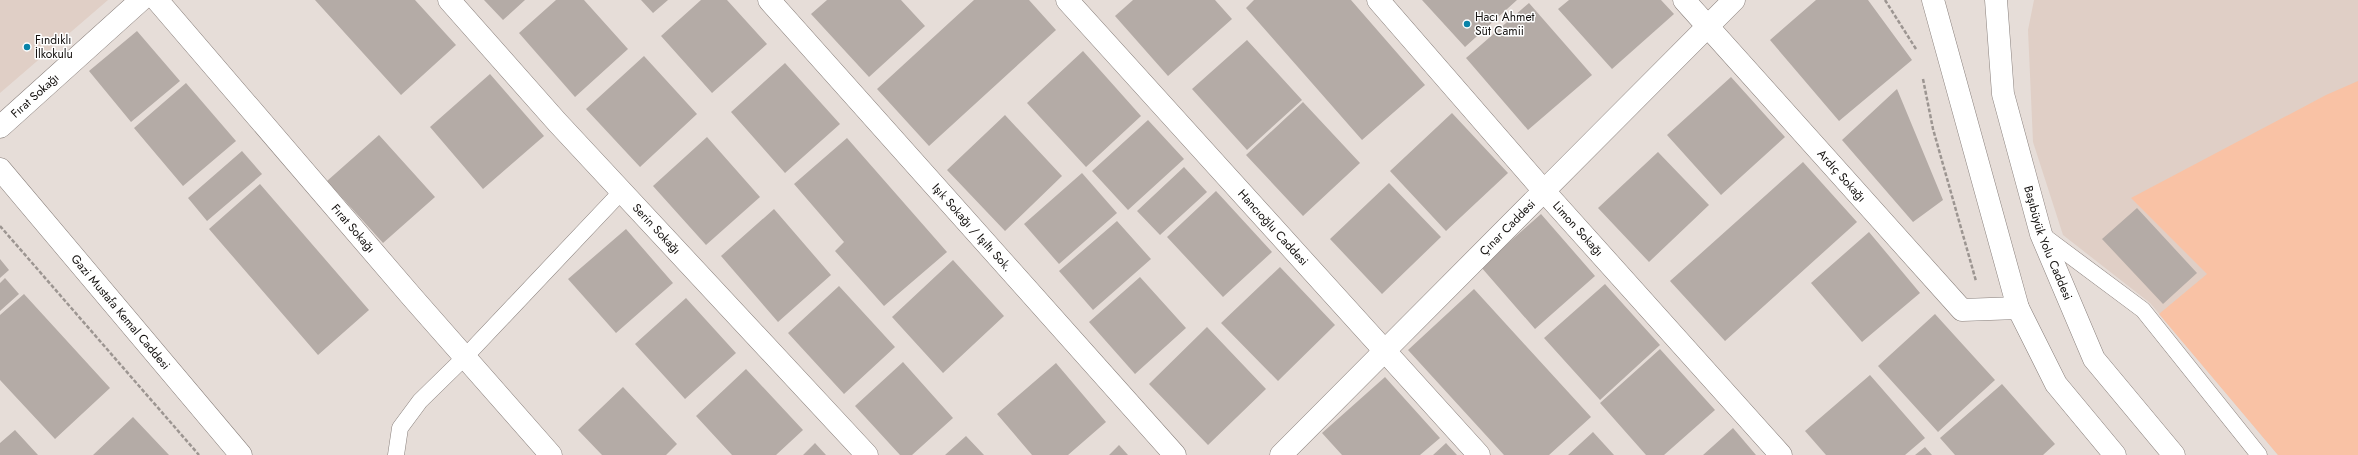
<svg xmlns="http://www.w3.org/2000/svg" width="2358" height="455" viewBox="0 0 2358 455" font-family="Jost,sans-serif">
<style>
.built{fill:#e0cfc6}
.green{fill:#f9c2a5}
.building{fill:#b4aba6}
.lines{fill:none;stroke-linecap:round;stroke-linejoin:round}
.service-casing{stroke:#887f7b;stroke-width:17}
.minor-casing{stroke:#887f7b;stroke-width:23}
.tertiary-casing{stroke:#887f7b;stroke-width:23}
.secondary-casing{stroke:#887f7b;stroke-width:23}
.path{stroke:#9c9591;stroke-width:2.5;stroke-dasharray:4 2;stroke-linecap:butt}
.service{stroke:#fff;stroke-width:16}
.minor{stroke:#fff;stroke-width:22}
.tertiary{stroke:#fff;stroke-width:22}
.secondary{stroke:#fff;stroke-width:22}
.poi-dot{fill:#0983a8;stroke:#fff;stroke-width:1.5}
.labels{text-anchor:middle;stroke-width:3;stroke-linejoin:round;paint-order:stroke}
.poi-label{font-size:12px;fill:#120f0d;stroke:#fff;text-anchor:start}
.street-label{font-size:12px;fill:#120f0d;stroke:#fff}
</style>
<rect width="100%" height="100%" fill="#e6ddd8"/>
<path class="built" d="M0,0H108L0,93Z
M2034,0H2358V455H2278L2150,303L2063,235L2033,142L2028,30Z"/>
<path class="green" d="M2358,81V455H2278L2159,314L2207,274L2131,198L2326,95Z"/>
<path class="building" d="M315,0H415L456,45L401,95Z
M484,0H525L503,20Z
M556,0H584L628,49L575,97L519,33Z
M641,0H668L653,13Z
M701,0H727L767,44L712,93L661,36Z
M827,0H901L925,26L869,77L811,14Z
M974,0H1029L1056,30L929,146L877,89Z
M1133,0H1215L1232,19L1168,76L1115,16Z
M1254,0H1351L1425,85L1362,140L1246,8Z
M1422,0H1517L1465,47Z
M1569,0H1661L1674,14L1612,69L1558,9Z
M1816,0H1868L1912,60L1839,121L1770,40Z
M1529,3L1592,75L1528,130L1466,58Z
M137,31L180,81L131,122L89,71Z
M1247,40L1302,100L1247,150L1192,89Z
M1083,51L1141,116L1086,167L1027,103Z
M644,56L697,114L640,167L586,109Z
M785,63L840,124L785,173L731,112Z
M490,74L544,136L483,189L430,127Z
M1731,77L1785,137L1721,195L1667,135Z
M186,83L236,141L183,186L134,128Z
M1897,89L1943,200L1913,222L1842,140Z
M1303,102L1360,163L1303,216L1246,155Z
M1452,113L1508,173L1446,231L1390,171Z
M1005,115L1062,176L1005,231L947,170Z
M1148,120L1184,159L1128,210L1092,171Z
M379,135L435,197L383,243L327,181Z
M707,137L760,197L706,245L653,186Z
M847,138L947,252L884,306L835,251L844,242L794,184Z
M242,151L262,174L207,221L188,198Z
M1658,152L1709,205L1649,262L1598,208Z
M1803,162L1857,222L1725,341L1670,281Z
M1184,167L1207,192L1160,235L1137,211Z
M1082,173L1117,213L1059,264L1024,224Z
M1389,183L1441,237L1382,294L1330,239Z
M260,184L369,310L318,355L209,229Z
M1216,191L1272,252L1223,297L1167,237Z
M2137,208L2197,273L2163,304L2102,239Z
M774,209L831,275L778,322L721,256Z
M1541,214L1595,276L1535,329L1481,267Z
M1117,221L1151,259L1093,310L1059,271Z
M626,229L673,283L616,333L568,279Z
M1869,232L1920,293L1862,342L1811,283Z
M0,259L9,270L0,278Z
M953,260L1004,316L943,373L892,317Z
M1280,267L1335,325L1278,381L1221,323Z
M1140,277L1186,328L1135,374L1089,322Z
M5,278L19,294L0,311V283Z
M1605,284L1660,345L1600,400L1544,338Z
M839,286L895,347L844,394L788,333Z
M1474,289L1591,417L1549,455H1504L1408,350Z
M24,294L110,388L55,439L0,380V315Z
M686,298L736,353L685,399L635,344Z
M1935,314L1995,380L1938,432L1878,366Z
M1207,327L1266,389L1208,445L1149,384Z
M1660,349L1715,410L1664,455H1646L1600,403Z
M903,362L953,418L912,455H900L855,406Z
M1056,363L1106,422L1068,455H1032L997,414Z
M746,369L803,430L776,455H732L696,416Z
M1870,375L1925,438L1905,455H1826L1805,431Z
M1385,377L1440,438L1420,455H1342L1322,433Z
M2002,384L2055,444L2043,455H1955L1940,438Z
M623,387L677,444L666,455H602L578,430Z
M133,417L169,455H93Z
M1733,428L1756,455H1703Z
M15,430L38,455H0V443Z
M1593,432L1614,455H1568Z
M966,436L984,455H945Z
M815,443L826,455H803Z
M1446,443L1457,455H1433Z
M1119,445L1128,455H1109Z
M1925,447L1932,455H1915Z"/>
<g class="lines">
<defs>
<path id="service" d="M2041,234L2143,310L2259,455
M396,455L400,428L420,401L465,357L622,191"/>
<g id="minor">
<path id="s1" d="M157,0L412,297L551,455"/>
<path id="s2" d="M449,0L557,122L867,455"/>
<path id="s3" d="M769,0L1175,455"/>
<path id="s4" d="M1378,0L1544,191L1781,455"/>
<path id="s5" d="M1684,0L1962,310L2018,308"/>
<path id="s6" d="M0,127L141,0"/>
</g>
<g id="tertiary">
<path id="s7" d="M1067,0L1479,455"/>
<path id="s8" d="M0,169L241,455"/>
<path id="s9" d="M1281,455L1734,0"/>
</g>
<g id="secondary">
<path d="M1933,0L2018,308L2056,384L2115,455"/>
<path id="s10" d="M1996,0L2003,94L2041,234L2094,359L2174,455"/>
</g>
</defs>
<use href="#service" class="service-casing"/>
<use href="#minor" class="minor-casing"/>
<use href="#tertiary" class="tertiary-casing"/>
<use href="#secondary" class="secondary-casing"/>
<path class="path" d="M1885,0L1916,49
M1923,79L1933,129L1976,281
M0,226L199,455"/>
<use href="#service" class="service"/>
<use href="#minor" class="minor"/>
<use href="#tertiary" class="tertiary"/>
<use href="#secondary" class="secondary"/>
</g>
<g class="poi-dot">
<circle cx="1467" cy="24" r="4"/>
<circle cx="27" cy="47" r="4"/>
</g>
<g class="labels">
<g class="poi-label">
<text x="1475" y="21">Hacı Ahmet<tspan x="1475" dy="14">Süt Camii</tspan></text>
<text x="35" y="44">Fındıklı<tspan x="35" dy="14">İlkokulu</tspan></text>
</g>
<g class="street-label">
<text dy="4" stroke="none"><textPath href="#s6" startOffset="47">Fırat Sokağı</textPath></text>
<text dy="4" stroke="none"><textPath href="#s5" startOffset="236">Ardıç Sokağı</textPath></text>
<text dy="4" stroke="none"><textPath href="#s1" startOffset="301">Fırat Sokağı</textPath></text>
<text dy="4" stroke="none"><textPath href="#s3" startOffset="305">Işık Sokağı / Işıltı Sok.</textPath></text>
<text dy="4" stroke="none"><textPath href="#s7" startOffset="307">Hancıoğlu Caddesi</textPath></text>
<text dy="4" stroke="none"><textPath href="#s9" startOffset="321">Çınar Caddesi</textPath></text>
<text dy="4" stroke="none"><textPath href="#s2" startOffset="309">Serin Sokağı</textPath></text>
<text dy="4" stroke="none"><textPath href="#s4" startOffset="304">Limon Sokağı</textPath></text>
<text dy="4" stroke="none"><textPath href="#s10" startOffset="250">Başıbüyük Yolu Caddesi</textPath></text>
<text dy="4" stroke="none"><textPath href="#s8" startOffset="187">Gazi Mustafa Kemal Caddesi</textPath></text>
</g>
</g>
</svg>
